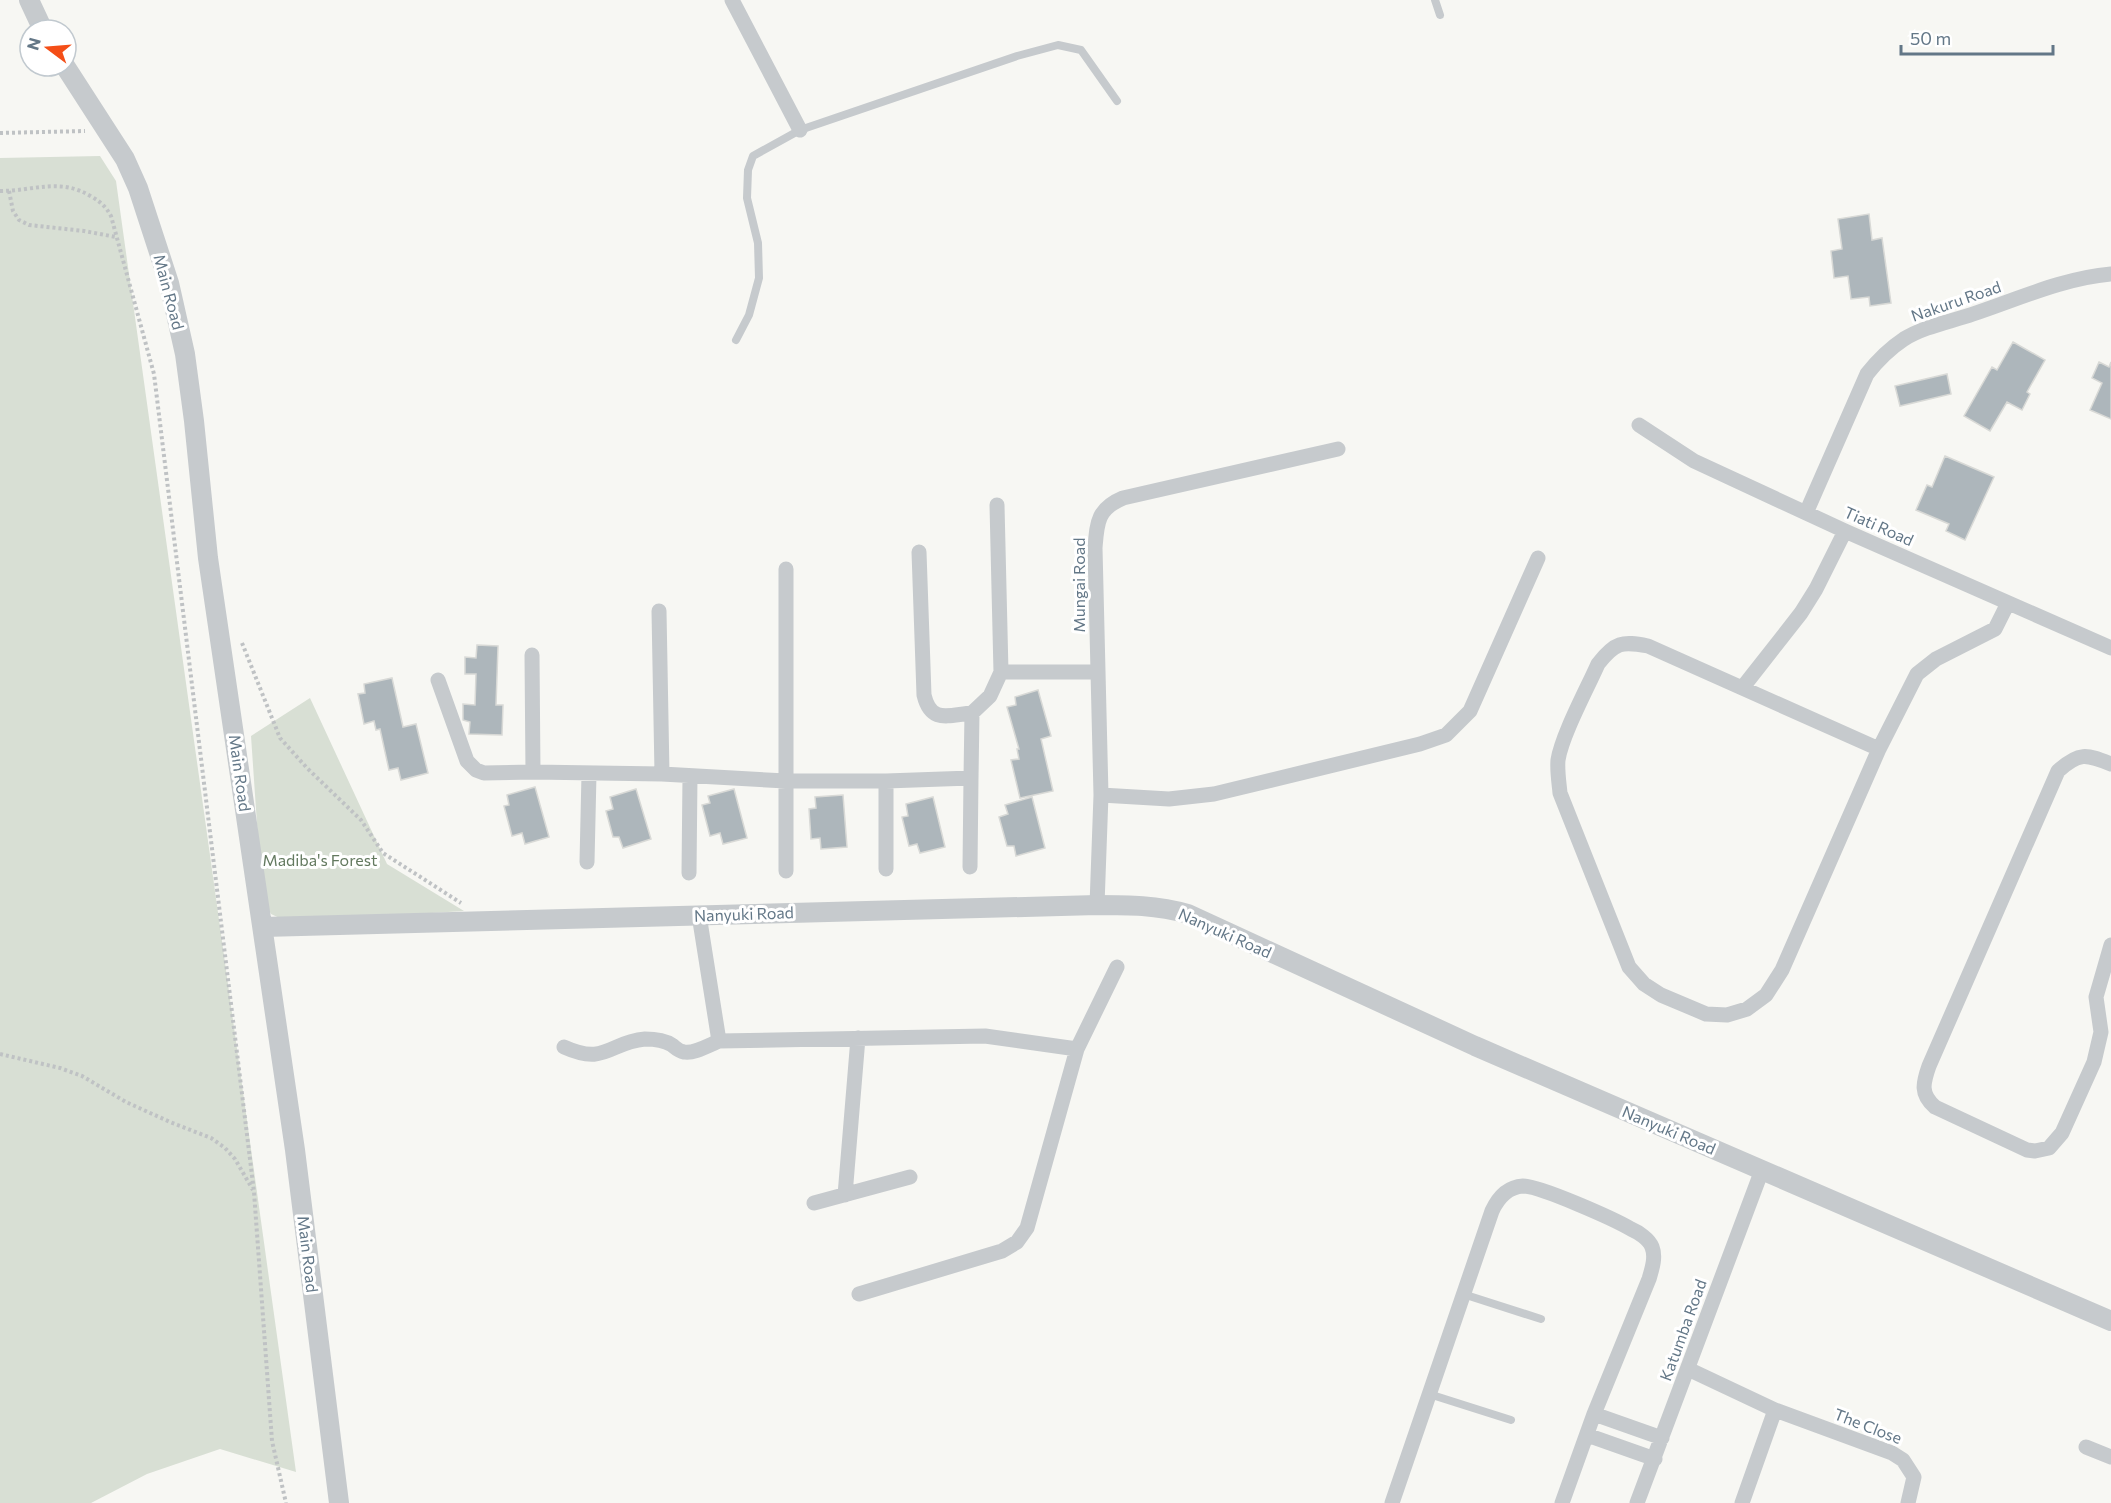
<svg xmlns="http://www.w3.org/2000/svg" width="2111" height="1503" viewBox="0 0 2111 1503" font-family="Commissioner,sans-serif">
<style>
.green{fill:#d8dfd4}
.building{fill:#adb6bb;stroke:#d8d9d6;stroke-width:1.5}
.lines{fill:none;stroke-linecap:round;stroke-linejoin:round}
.path{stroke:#bfc2c4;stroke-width:4;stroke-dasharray:3 3;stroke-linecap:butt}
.service{stroke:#c6cacd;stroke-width:8}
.minor{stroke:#c6cacd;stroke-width:15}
.tertiary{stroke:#c6cacd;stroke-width:20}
.labels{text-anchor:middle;stroke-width:6;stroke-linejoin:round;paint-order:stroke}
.street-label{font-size:16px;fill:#637787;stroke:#fff}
.park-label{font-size:16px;fill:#63795f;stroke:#fff}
</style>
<rect width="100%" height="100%" fill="#f7f7f3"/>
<path class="green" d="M100,156L116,181L296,1472L220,1449L147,1474L91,1503H0V158Z
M310,698L387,864L464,911L288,922L271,914L262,897L251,736Z"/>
<path class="building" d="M1869,214L1872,240L1882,238L1891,303L1870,306L1869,297L1851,299L1848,276L1834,278L1831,251L1842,249L1838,219Z
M2013,342L2045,360L2027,392L2030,394L2022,410L2007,402L1990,431L1964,416L1992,367L1997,370Z
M2099,362L2109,367L2111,362V419L2090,410L2102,383L2092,378Z
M1947,374L1951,394L1900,406L1895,386Z
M1945,456L1994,477L1965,540L1946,531L1949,524L1916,510L1927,485L1932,487Z
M477,645L498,646L496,705H503L502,735L469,734L470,722L463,720V704L475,705L476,674H465V657L476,658Z
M392,678L403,727L416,724L428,773L401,780L398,768L389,770L380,729L376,730L374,721L364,724L358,694L365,693L364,684Z
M1038,690L1051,736L1041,739L1053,791L1020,798L1011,760L1019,759L1017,749H1019L1007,707L1016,705L1015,697Z
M535,787L549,837L525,844L522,833L512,836L504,806L509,805L507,795Z
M636,789L651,839L623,848L619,837H613L606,811L613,809L610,797Z
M734,789L747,838L723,844L720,833L710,836L702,805L710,803L708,796Z
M843,795L847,847L821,849L820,838L811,839L809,809L816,808L815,797Z
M933,797L945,847L920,853L917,844L909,846L902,817L908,816L906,804Z
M1032,797L1045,848L1016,856L1014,846H1007L999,817L1008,814L1005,805Z"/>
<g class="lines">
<path class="path" d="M0,133L85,131
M0,191C34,191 61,177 92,197C101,202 106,207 111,216L154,374L254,1192L272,1441L286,1503
M9,191L13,211L19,220L29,225L84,231L116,237
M242,643L280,738L307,768L361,820L383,853L461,903
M0,1054L60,1068L82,1076L126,1102L170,1122L211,1138L225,1148L235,1159L253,1190"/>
<path class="service" d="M1435,0L1440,15
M736,340L749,315L759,278L758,243L747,198L748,170L753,156L800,130L1017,56L1058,45L1081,50L1117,101
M1463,1294L1541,1319
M1429,1394L1511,1420"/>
<path class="minor" d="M732,0L800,130
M1639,425L1694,461L1845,531L2111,648
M997,505L1001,672
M1806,513L1867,374C1878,360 1889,349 1904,339C1925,326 1950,322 1973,314C2018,299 2064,278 2111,274
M919,552L924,695C931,724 948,715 972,713
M786,569V871
M659,611L662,774
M532,655L533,772
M438,680L467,761L476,770L484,773L533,772L662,774L786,781H886L971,778L972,713L990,696L1001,672H1098
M1743,687L1801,613L1816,589L1845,531
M1879,749L1648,646C1622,641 1615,642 1598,664C1587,689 1562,735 1558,760C1557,771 1559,782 1560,793L1629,967L1644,984L1661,995L1706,1014L1727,1015L1747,1009L1766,995L1782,970L1879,749L1917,674L1936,659L1995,629L2008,603
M2111,764C2086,754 2079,752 2058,771L1929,1066C1923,1083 1920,1094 1935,1107L2027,1150L2035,1151L2049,1148L2062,1133L2094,1062L2101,1032L2096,997L2111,945
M886,781V869
M1101,795L1169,799L1214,794L1420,744L1446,735L1470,711L1538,558
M587,862L589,774
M970,867L971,778
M689,873L690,776
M1097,905L1101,795L1095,548C1097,523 1097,509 1123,498L1338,449
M699,915L719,1041
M564,1047C606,1066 609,1042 645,1039C654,1039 664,1040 672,1045C676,1048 678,1051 684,1052C694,1054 709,1045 719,1041L985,1036L1077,1049L1027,1228L1017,1242L1002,1251L859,1294
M1077,1049L1117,967
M845,1195L858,1038
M814,1203L910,1177
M1688,1369L1775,1410L1892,1453L1903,1460L1914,1477L1908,1503
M1594,1414L1662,1438
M1587,1435L1655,1459
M2086,1447L2111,1457
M1392,1503L1492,1211C1498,1198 1507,1187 1523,1186C1540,1186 1614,1219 1631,1229C1638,1232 1649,1239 1652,1247C1656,1257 1652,1269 1649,1279L1594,1414L1562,1503
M1637,1503L1762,1170
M1742,1503L1775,1410"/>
<path class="tertiary" d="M29,0L43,30
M65,66L125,159L138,188L169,283L185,354L194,421L208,558L295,1150L339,1503
M263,927L1097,905C1128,905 1157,905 1188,914L1475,1046L2111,1321"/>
</g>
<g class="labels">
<g class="street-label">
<text transform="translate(169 292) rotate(75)" y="6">Main Road</text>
<text transform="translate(1956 301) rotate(-19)" y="6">Nakuru Road</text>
<text transform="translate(1879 526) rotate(24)" y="6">Tiati Road</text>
<text transform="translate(1079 585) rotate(-90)" y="6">Mungai Road</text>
<text transform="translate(240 773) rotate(82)" y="6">Main Road</text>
<text transform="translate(744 914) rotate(-2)" y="6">Nanyuki Road</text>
<text transform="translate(1225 933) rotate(24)" y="6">Nanyuki Road</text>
<text transform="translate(1669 1130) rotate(23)" y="6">Nanyuki Road</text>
<text transform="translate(308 1254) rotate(83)" y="6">Main Road</text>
<text transform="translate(1683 1330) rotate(-70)" y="6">Katumba Road</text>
<text transform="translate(1868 1426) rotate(21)" y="6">The Close</text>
</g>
<g class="park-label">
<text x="320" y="866">Madiba's Forest</text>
</g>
</g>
<g transform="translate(48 48) rotate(286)"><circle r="28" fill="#ffffff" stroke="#c1c9cf" stroke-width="1.5"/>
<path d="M0-4.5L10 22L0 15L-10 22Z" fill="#f44e17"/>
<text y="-9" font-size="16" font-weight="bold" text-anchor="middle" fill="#637787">N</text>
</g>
<path d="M1901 45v9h152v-9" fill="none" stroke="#637787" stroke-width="3"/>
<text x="1910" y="45" font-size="18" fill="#637787" stroke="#ffffff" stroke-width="4.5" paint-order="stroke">50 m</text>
</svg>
